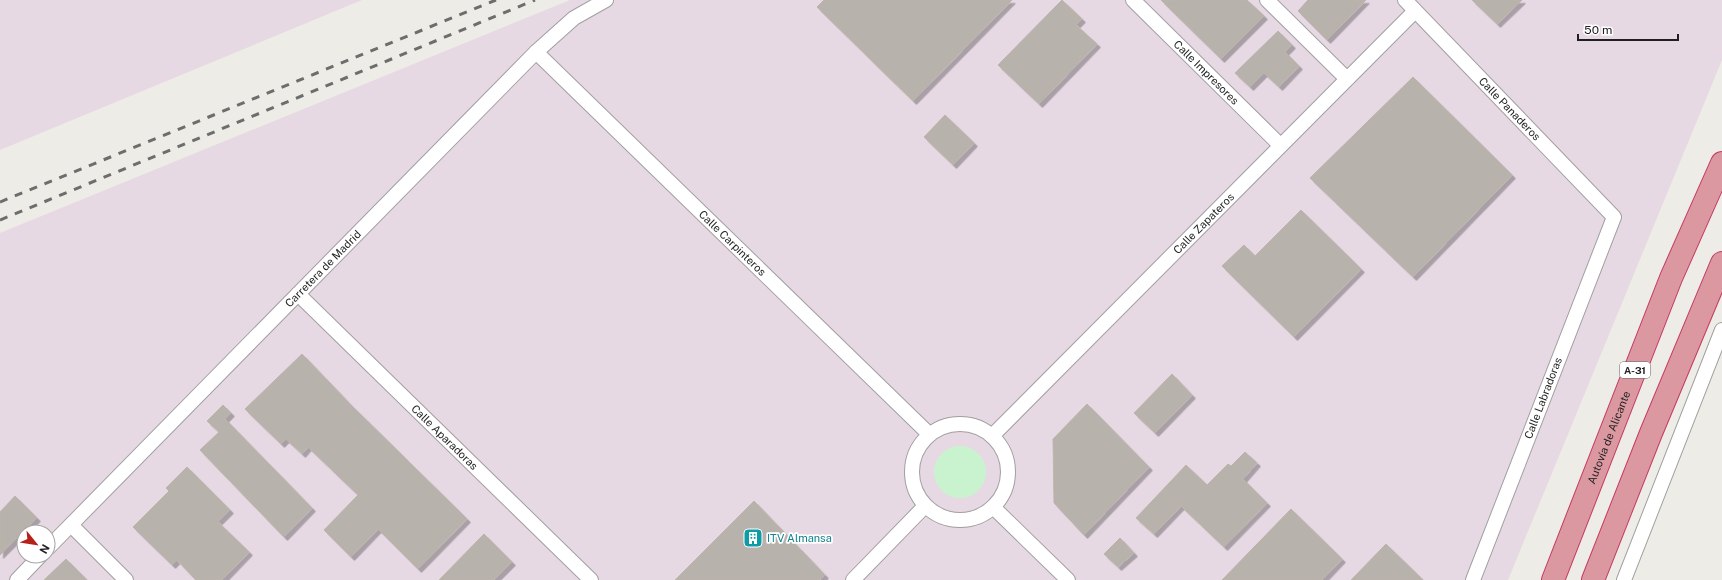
<svg xmlns="http://www.w3.org/2000/svg" width="1722" height="580" viewBox="0 0 1722 580" font-family="'Public Sans',sans-serif">
<style>
.industrial{fill:#e7d9e3;fill-rule:evenodd}
.park{fill:#c9f3ce}
.building{fill:#b7b2ac;stroke:#beb4aa;filter:url(#shadow)}
.lines{fill:none;stroke-linecap:round;stroke-linejoin:round}
.minor-casing{stroke:#a0a0a0;stroke-width:16}
.motorway-casing{stroke:#c53a63;stroke-width:24}
.minor{stroke:#fff;stroke-width:14}
.motorway{stroke:#dc98a1;stroke-width:22}
.rail{stroke:#6d6d6d;stroke-width:3;stroke-dasharray:8 8;stroke-linecap:butt}
.labels{text-anchor:middle;stroke-width:3.5;stroke-linejoin:round;paint-order:stroke}
.shield{fill:#fff;stroke:#626262;stroke-width:1}
.shield-label{font-size:10px;font-weight:bold;fill:#1f1f1f}
.street-label{font-size:11px;fill:#1f1f1f;stroke:#fff}
.culture-label{font-size:11px;fill:#0d838f;stroke:#fff;text-anchor:start}
</style>
<defs>
<filter id="shadow"><feDropShadow dx="3.5" dy="3.5" stdDeviation="0" flood-color="#0004"/></filter>
</defs>
<rect width="100%" height="100%" fill="#eeece6"/>
<path class="industrial" d="M0,0H362L0,150Z
M570,0H1722V60L1508,580H0V233ZM24,532H48V556H24Z"/>
<path class="park" d="M934 472a26 26 0 1 1 52 0a26 26 0 1 1-52 0Z"/>
<path class="building" d="M824,0H1012L913,101L817,7Z
M1062,0L1082,19L1076,25L1097,44L1039,104L998,65Z
M1161,0H1247L1264,16L1221,59Z
M1308,0H1366L1327,40L1298,11Z
M1472,0H1522L1497,24Z
M1278,31L1292,45L1285,52L1299,66L1279,87L1264,73L1250,87L1235,73Z
M1413,77L1512,175L1413,277L1310,178Z
M945,115L974,143L953,165L924,137Z
M1301,210L1361,269L1294,337L1222,266L1244,245L1255,256Z
M302,354L350,404L467,519L418,569L378,529L351,557L324,530L358,495L308,447L302,454L286,439L281,444L245,409Z
M1172,374L1192,395L1155,433L1134,413Z
M1087,404L1149,467L1084,535L1054,503L1053,439Z
M223,405L231,413L225,419L312,508L284,537L200,450L219,432L207,421Z
M1245,452L1257,463L1243,479L1267,503L1224,547L1181,506L1154,534L1136,518L1186,465L1207,485L1228,464L1231,466Z
M187,467L230,510L218,522L249,552L222,580H196L177,560L172,565L133,527L169,491L166,488Z
M15,496L37,518L0,555V512Z
M754,501L825,575L819,580H675Z
M1291,509L1342,559L1322,580H1222Z
M484,534L512,562L494,580H439Z
M1120,538L1134,553L1118,567L1104,554Z
M1386,544L1423,580H1351Z
M66,559L87,580H44Z"/>
<g class="lines">
<defs>
<g id="minor">
<path id="s1" d="M1133,0L1280,145"/>
<path d="M1267,0L1347,79"/>
<path id="s2" d="M1405,0L1614,217L1473,580"/>
<path id="s3" d="M536,52L929,434"/>
<path id="s4" d="M298,294L591,580"/>
<circle cx="960" cy="472" r="48"/>
<path id="s5" d="M992,436L1415,11"/>
<path d="M993,507L1068,580"/>
<path d="M71,525L126,580"/>
<path id="s6" d="M48,548L536,52L574,18L606,0"/>
<path d="M17,580L40,556"/>
<path d="M853,580L925,506"/>
<path d="M1624,580L1722,330"/>
</g>
<g id="motorway">
<path id="s7" d="M1553,580L1671,278L1722,163"/>
<path d="M1593,580L1651,433L1722,263"/>
</g>
</defs>
<use href="#minor" class="minor-casing"/>
<use href="#motorway" class="motorway-casing"/>
<use href="#minor" class="minor"/>
<use href="#motorway" class="motorway"/>
<path class="rail" d="M0,202L496,0
M0,220L535,0"/>
</g>
<defs>
<symbol id="building-square" viewBox="-11 -11 22 22"><rect x="-9" y="-9" width="18" height="18" rx="4" fill="#0f9aa8" stroke="#fff"/><path d="M-4-6H4V6H1V3H-1V6H-4ZM-2.5-4.3h1.7v1.8h-1.7ZM.8-4.3h1.7v1.8H.8ZM-2.5-1h1.7V.8h-1.7ZM.8-1h1.7V.8H.8Z" fill="#fff"/></symbol>
</defs>
<g fill-rule="evenodd">
<use href="#building-square" x="742" y="527" width="22" height="22"/>
</g>
<g class="labels">
<rect class="shield" x="1620" y="362" width="30" height="16" rx="3"/>
<g class="shield-label">
<text x="1635" y="374">A-31</text>
</g>
<g class="street-label">
<text dy="4" stroke="none"><textPath href="#s1" startOffset="103">Calle Impresores</textPath></text>
<text dy="4" stroke="none"><textPath href="#s2" startOffset="151">Calle Panaderos</textPath></text>
<text dy="4" stroke="none"><textPath href="#s5" startOffset="300">Calle Zapateros</textPath></text>
<text dy="4" stroke="none"><textPath href="#s3" startOffset="274">Calle Carpinteros</textPath></text>
<text dy="4" stroke="none"><textPath href="#s6" startOffset="392">Carretera de Madrid</textPath></text>
<text transform="translate(1543 398) rotate(-69)" y="4">Calle Labradoras</text>
<text dy="4" stroke="none"><textPath href="#s4" startOffset="205">Calle Aparadoras</textPath></text>
<text dy="4" stroke="none"><textPath href="#s7" startOffset="153">Autovía de Alicante</textPath></text>
</g>
<g class="culture-label">
<text x="767" y="542">ITV Almansa</text>
</g>
</g>
<g transform="translate(36 544) rotate(120)"><circle r="19" fill="#ffffff" stroke="#a5a5a5"/>
<path d="M0-3L7 15L0 10L-7 15Z" fill="#b52119"/>
<text y="-6" font-size="11" font-weight="bold" text-anchor="middle" fill="#1f1f1f">N</text>
</g>
<path d="M1578 34v6h100v-6" fill="none" stroke="#1f1f1f" stroke-width="2"/>
<text x="1584" y="34" font-size="12" fill="#1f1f1f" stroke="#ffffff" stroke-width="3" paint-order="stroke">50 m</text>
</svg>
